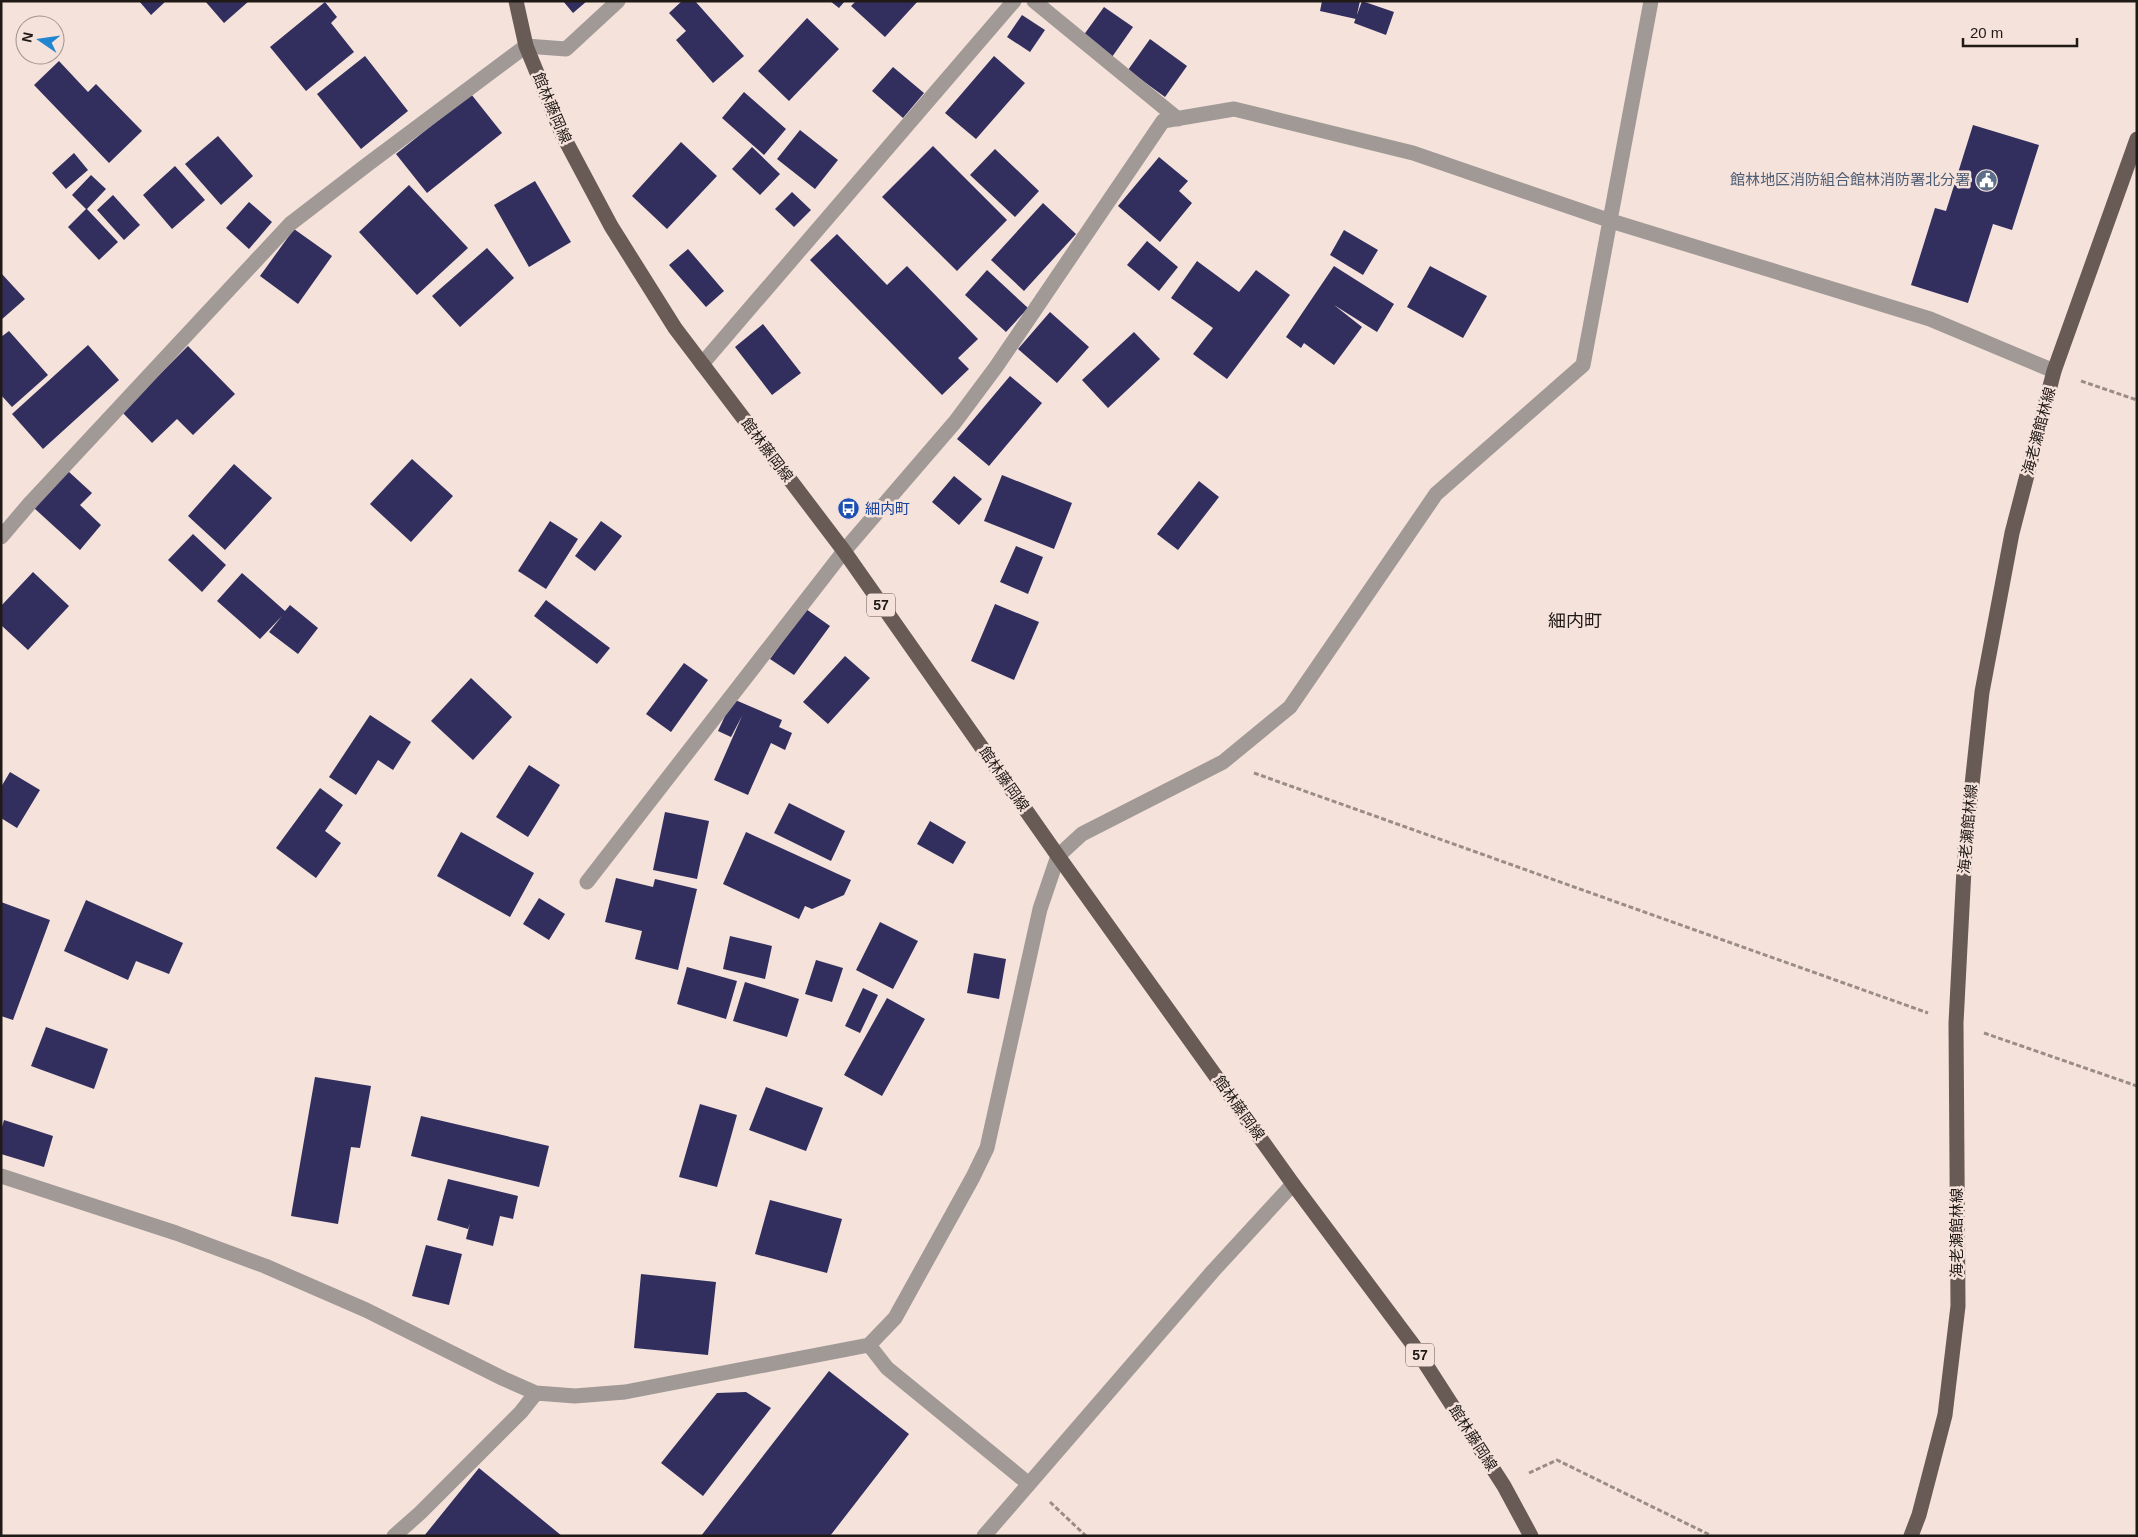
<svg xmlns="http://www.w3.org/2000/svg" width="2138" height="1537" viewBox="0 0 2138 1537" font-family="Helvetica,'Noto Sans JP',sans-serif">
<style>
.building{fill:#322f5e}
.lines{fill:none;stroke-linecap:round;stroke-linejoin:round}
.path{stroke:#9a8c87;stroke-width:3;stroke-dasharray:5 2.5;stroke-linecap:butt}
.minor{stroke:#a19996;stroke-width:15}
.major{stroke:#685a55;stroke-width:15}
.labels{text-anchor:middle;stroke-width:5;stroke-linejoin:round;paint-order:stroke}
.shield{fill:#f5e2db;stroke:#605652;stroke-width:1}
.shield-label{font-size:14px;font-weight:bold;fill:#201a17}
.street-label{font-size:15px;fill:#201a17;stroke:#f5e2db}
.service-label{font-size:15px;fill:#4e5e75;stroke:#f5e2db;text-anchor:end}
.transit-label{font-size:15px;fill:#164399;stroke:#f5e2db;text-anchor:start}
.quarter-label{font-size:18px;fill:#201a17;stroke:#f5e2db}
</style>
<rect width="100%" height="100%" fill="#f5e2db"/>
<path class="building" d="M139,1H166L151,15Z
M205,1H249L224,23Z
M563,1H587L573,13Z
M682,1H695L744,56L713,83L676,40L686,31L669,13Z
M830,1H845L839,8Z
M856,1H918L885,37L851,6Z
M1322,1H1360L1356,19L1320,11Z
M1362,1L1394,12L1386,35L1354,23Z
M325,2L337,17L331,23L354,52L306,91L270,47Z
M1104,7L1133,27L1112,57L1083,36Z
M1022,15L1045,30L1030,52L1007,37Z
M807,18L839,49L789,101L758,71Z
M1150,39L1187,66L1165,97L1128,70Z
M365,56L408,111L361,149L317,94Z
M994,56L1025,83L976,139L945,113Z
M59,61L88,92L96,84L142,131L109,163L34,85Z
M893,67L924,93L903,118L872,91Z
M744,92L786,129L764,155L722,118Z
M471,94L502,133L427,193L396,154Z
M1973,125L2039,145L2012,230L1993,224L1968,303L1911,285L1935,208L1946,211Z
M800,130L838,160L815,189L777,159Z
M218,136L253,176L221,205L185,164Z
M681,142L717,176L667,229L632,196Z
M933,146L1007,220L957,271L882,197Z
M752,147L780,174L760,195L732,169Z
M995,149L1039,191L1015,217L970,175Z
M74,153L88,170L66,189L52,173Z
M1159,157L1188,181L1179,191L1192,203L1160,242L1118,206Z
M175,166L205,200L172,229L143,195Z
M91,175L106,189L87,209L118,242L99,260L68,227L86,209L72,195Z
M535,181L571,242L529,267L494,205Z
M409,185L468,248L417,295L359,232Z
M792,192L811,210L794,227L775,209Z
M113,195L140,225L124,240L97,210Z
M249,202L272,222L249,249L226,228Z
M1043,203L1076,234L1024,291L991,260Z
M294,229L332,256L298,304L260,276Z
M1344,230L1378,250L1363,275L1330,255Z
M837,234L887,285L907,266L978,339L958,358L969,369L942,395L810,260Z
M1147,241L1178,267L1159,291L1127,265Z
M487,248L514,278L460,327L432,296Z
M688,249L724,291L706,307L669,265Z
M1197,261L1239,292L1256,270L1290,295L1227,379L1193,354L1213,328L1171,298Z
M1334,266L1394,304L1377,332L1334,305L1362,327L1334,365L1304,343L1301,348L1286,337Z
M1430,266L1487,296L1463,338L1407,307Z
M987,270L1028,308L1006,332L965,295Z
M1,273L25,299L1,320Z
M1050,312L1089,347L1057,383L1018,349Z
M763,324L801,373L772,395L735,347Z
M9,331L48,375L12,407L1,395V337Z
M1134,332L1160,359L1108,408L1082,380Z
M88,345L119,380L43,449L12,414Z
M188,346L235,394L193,435L177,419L152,443L122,412Z
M1010,376L1042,403L989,466L957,439Z
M412,459L453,496L411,542L370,504Z
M234,464L272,498L225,550L188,516Z
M68,471L92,493L80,505L101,525L80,550L34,508Z
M1002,475L1072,503L1054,549L984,521Z
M954,476L982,499L959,525L932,502Z
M1199,481L1219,497L1178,550L1157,534Z
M550,521L578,539L546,589L518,571Z
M601,521L622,536L595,571L575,556Z
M193,534L226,565L202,592L168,560Z
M1016,546L1043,557L1028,594L1000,582Z
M33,572L69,606L28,650L1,625V606Z
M242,573L285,611L290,605L318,628L298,654L269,632L282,616L260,639L217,601Z
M546,600L610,648L597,664L534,616Z
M995,604L1039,622L1014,680L971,661Z
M806,609L830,626L794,675L770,659Z
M845,656L870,678L828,724L803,702Z
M684,663L708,680L671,732L646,714Z
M471,678L512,717L473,760L431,721Z
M733,699L782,720L779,727L792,733L785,750L771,743L748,795L714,780L742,716L731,737L718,731Z
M370,715L411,742L393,770L378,760L356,795L329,777Z
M529,765L560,785L528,837L496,817Z
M10,772L40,790L17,828L1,818V787Z
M320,788L343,805L325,831L341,843L316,878L276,848Z
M789,803L845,831L831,861L774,833Z
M665,812L709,821L697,879L653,870Z
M930,821L966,842L953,864L917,844Z
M461,832L534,873L510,917L437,876Z
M746,832L851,880L844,895L812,909L805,906L799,919L723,884Z
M616,878L653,887L655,879L697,889L678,970L635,959L642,931L605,922Z
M539,898L565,914L549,940L523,924Z
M86,900L183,943L169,974L136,961L128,980L64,951Z
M1,902L50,920L13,1020L1,1016Z
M880,922L918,941L893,989L856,970Z
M730,936L772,946L765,979L723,969Z
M974,953L1006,959L999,999L967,993Z
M816,960L843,968L832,1002L805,994Z
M687,967L737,981L726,1019L677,1004Z
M745,982L799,999L787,1037L733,1021Z
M863,988L878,995L860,1033L845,1026Z
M887,998L925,1019L882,1096L844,1075Z
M46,1027L108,1049L94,1089L31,1066Z
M315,1077L371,1086L360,1148L351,1147L338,1224L291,1216Z
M766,1087L823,1108L806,1151L749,1130Z
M700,1104L737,1115L717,1187L679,1177Z
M421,1116L549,1146L539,1187L411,1156Z
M4,1120L53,1136L44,1167L1,1154V1130Z
M448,1179L518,1196L513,1219L500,1216L493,1246L466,1239L470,1223L468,1229L437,1220Z
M770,1200L842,1219L827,1273L755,1254Z
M426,1245L462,1254L449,1305L412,1296Z
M641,1274L716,1282L708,1355L634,1348Z
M829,1371L909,1434L830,1536H701Z
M746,1392L771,1408L703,1496L661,1463L717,1393Z
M479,1468L562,1536H424Z"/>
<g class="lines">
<path class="path" d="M2081,381L2137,400
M1254,773L1928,1013
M1984,1033L2137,1086
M1529,1473L1557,1460L1712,1536
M1050,1502L1086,1536"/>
<path class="minor" d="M1034,1L1178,119
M702,364L1014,1
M1,537L31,502L290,224L368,164L526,46L566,49L618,1
M587,882L844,551L955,422L996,367L1163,121L1234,109L1413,153L1611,221L1930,319L2054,371
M1,1176L176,1233L265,1266L366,1310L504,1379L536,1393L575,1396L625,1392L869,1345L895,1318L973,1177L987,1148L1040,909L1058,856L1082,834L1223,762L1290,707L1436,494L1583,365L1651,1
M869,1345L887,1368L1029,1484
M394,1536L420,1513L521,1412L536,1393
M984,1536L1213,1271L1293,1184"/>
<path class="major" d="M516,1L526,46L562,134L611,226L675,328L844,551L1058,856L1293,1184L1414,1346L1504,1486L1531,1536
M1911,1536L1919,1515L1945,1415L1958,1306L1956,1023L1965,850L1982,692L2012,533L2054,371L2137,139"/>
</g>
<defs>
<symbol id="civic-disc" viewBox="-11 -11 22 22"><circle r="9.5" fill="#5c6f8a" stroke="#f5e2db"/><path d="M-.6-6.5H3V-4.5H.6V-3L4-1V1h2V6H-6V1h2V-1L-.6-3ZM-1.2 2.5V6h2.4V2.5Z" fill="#fff"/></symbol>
<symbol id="bus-disc" viewBox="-11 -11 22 22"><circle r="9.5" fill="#1a4fb4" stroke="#f5e2db"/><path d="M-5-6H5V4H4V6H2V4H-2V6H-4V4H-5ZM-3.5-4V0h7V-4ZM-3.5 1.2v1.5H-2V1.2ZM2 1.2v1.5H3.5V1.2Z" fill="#fff"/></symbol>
</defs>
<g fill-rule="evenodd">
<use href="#civic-disc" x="1974" y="168" width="25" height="25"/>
<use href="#bus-disc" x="836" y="496" width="25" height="25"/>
</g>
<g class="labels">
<g class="shield">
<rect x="867" y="593.5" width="28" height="23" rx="4"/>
<rect x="1406" y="1343.5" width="28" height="23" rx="4"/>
</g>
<g class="shield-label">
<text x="881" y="610">57</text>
<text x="1420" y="1360">57</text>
</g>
<g class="street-label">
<text transform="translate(552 108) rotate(67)" y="5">館林藤岡線</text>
<text transform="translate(2039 431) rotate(-75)" y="5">海老瀬館林線</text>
<text transform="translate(767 450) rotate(53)" y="5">館林藤岡線</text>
<text transform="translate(1004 779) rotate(55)" y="5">館林藤岡線</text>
<text transform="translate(1968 829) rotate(-85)" y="5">海老瀬館林線</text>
<text transform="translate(1239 1108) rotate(54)" y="5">館林藤岡線</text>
<text transform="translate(1957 1233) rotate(-90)" y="5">海老瀬館林線</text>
<text transform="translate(1473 1438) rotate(57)" y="5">館林藤岡線</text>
</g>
<g class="service-label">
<text x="1970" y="185">館林地区消防組合館林消防署北分署</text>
</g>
<g class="transit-label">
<text x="865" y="514">細内町</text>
</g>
<g class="quarter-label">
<text x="1575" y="627">細内町</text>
</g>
</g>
<rect width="2138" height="1537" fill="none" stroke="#201a17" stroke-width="5"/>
<g transform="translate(40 40) rotate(283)"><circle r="24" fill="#f5e2db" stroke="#a0928d"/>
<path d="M0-4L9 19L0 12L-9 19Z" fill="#2285d0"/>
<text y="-8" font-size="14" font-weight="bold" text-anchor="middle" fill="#201a17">N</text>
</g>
<path d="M1963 38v8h114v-8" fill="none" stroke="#201a17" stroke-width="2.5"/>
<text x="1970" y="38" font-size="15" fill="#201a17" stroke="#f5e2db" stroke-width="4" paint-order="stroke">20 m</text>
</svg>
